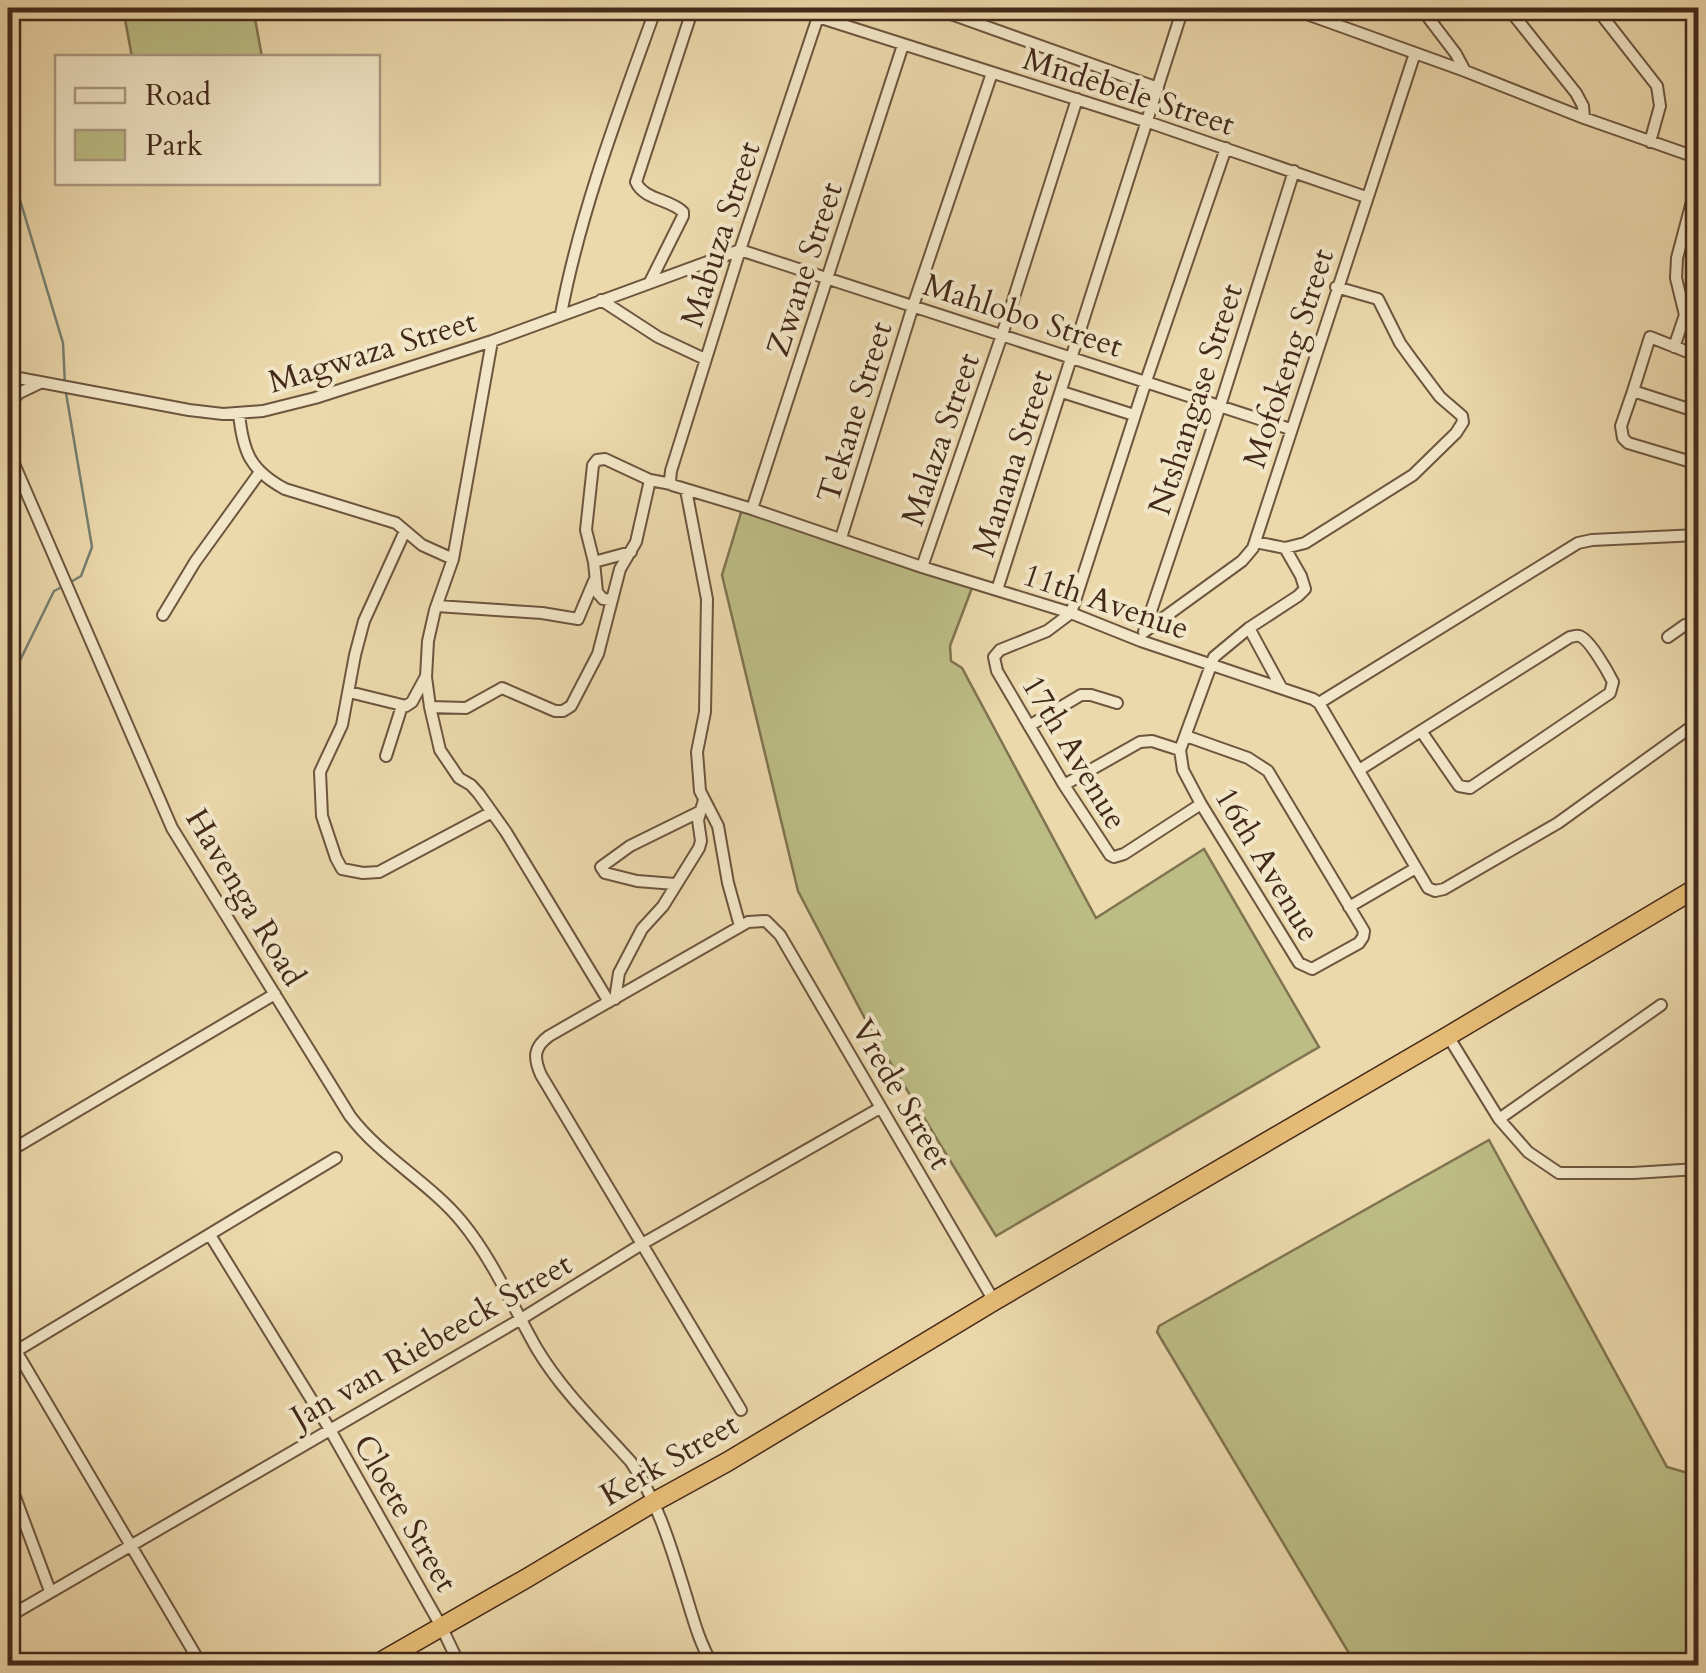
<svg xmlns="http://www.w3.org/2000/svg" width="1706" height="1673" viewBox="0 0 1706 1673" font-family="Cardo,serif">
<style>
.green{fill:#bcbd85;stroke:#807350;stroke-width:2.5}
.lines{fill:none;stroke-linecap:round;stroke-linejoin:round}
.stream{stroke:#767f72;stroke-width:2.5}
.street-casing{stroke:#6d553e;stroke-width:14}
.highway-casing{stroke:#43291a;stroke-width:21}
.street{stroke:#f2e6c8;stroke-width:10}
.highway{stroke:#e6bc76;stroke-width:18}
.labels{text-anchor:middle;stroke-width:8;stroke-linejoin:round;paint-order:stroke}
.street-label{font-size:32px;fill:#43291a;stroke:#f2e6c8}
</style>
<rect width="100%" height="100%" fill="#ebd8ab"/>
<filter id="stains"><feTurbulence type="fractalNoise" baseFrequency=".002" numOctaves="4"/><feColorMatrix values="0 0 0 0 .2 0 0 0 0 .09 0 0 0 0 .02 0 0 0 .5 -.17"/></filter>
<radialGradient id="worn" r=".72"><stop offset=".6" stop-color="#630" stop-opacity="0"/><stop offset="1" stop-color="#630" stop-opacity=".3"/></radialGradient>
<path class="green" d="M161,8H253L262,57H132L124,14Z
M743,506L975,580L950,646L951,661L962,668L1096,918L1204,849L1319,1047L996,1236L874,1036L798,891L722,575Z
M1489,1140L1667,1467L1698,1476V1665H1356L1157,1332L1159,1326Z"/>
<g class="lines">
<path class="stream" d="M20,8L8,160L63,343L65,385
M66,393L92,547L81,576L69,583
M8,685L54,591L62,587"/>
<defs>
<path id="street" d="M821,8L740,250L671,471L670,481L672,485L752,509L922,567L1071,613L1141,641L1313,699L1319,703L1428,888L1435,891L1444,889L1558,823L1698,722
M934,8L1158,88
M1290,8L1465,71L1584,118L1698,158
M1421,8L1456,54L1465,71
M1508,8L1576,93L1583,106L1584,118
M1596,8L1657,86L1660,106L1650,142
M1685,8L1698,26
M818,17L1148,122L1366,197
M740,250L1290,429
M650,282L683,216V212C670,199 644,200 636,182L693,8
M601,300L658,337L705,359
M561,314C581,209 620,108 656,8
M492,341L453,559L435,610L428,641L426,677L430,707L440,750L459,778L471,785L479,794L506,832L609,1002
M1674,347L1685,315L1676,278L1677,258L1698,179
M1698,356L1650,337L1633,391L1698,412
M8,376L189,410L223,414L263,411L315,398L492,341L740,250
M1633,391L1621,426L1623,438L1628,443L1698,464
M1062,392L1134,415
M8,405L19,393L40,383
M239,414C243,452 250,470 285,489L396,523L422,545L453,559
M8,450L172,828L350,1116C381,1157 430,1183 462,1222C493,1260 513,1307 537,1349C562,1391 599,1426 631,1462C658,1502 671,1547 685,1592C693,1618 699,1642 713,1666
M686,490L707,599L705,712L697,752L700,791L718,826L728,883L740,926
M752,509L903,45
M405,531L364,621L355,655L342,725L320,772L322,816L336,858L342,869L363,873L379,872L492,812
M841,538L913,306L992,73
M1255,542L1285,548L1305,543L1413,475L1456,433L1463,422L1462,416L1440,397L1413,361L1400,343L1378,299L1336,287
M594,562L631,552
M922,567L1002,335L1077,99
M997,590L1183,8
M612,600L603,599L597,592L594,562L586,530L593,465L597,460L605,459L650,480L671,484
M437,606L542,613L578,619L594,581
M163,615L195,562L260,472
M1249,628L1281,687
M1144,632L1242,561L1253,548L1415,53
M1144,632L1220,406L1294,171
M1668,637L1685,625L1698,623
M349,692L406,706L412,702L425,678
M1319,703L1578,543L1592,540L1698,535
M430,707L466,708L502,688L555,711H563L571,706L598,654L620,569L636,542L650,480
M1029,726L1081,695H1091L1117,703
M1186,736L1248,758L1268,771L1364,931L1363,937L1359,943L1312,969L1299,963L1201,804L1183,770L1180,750L1214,657L1249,628L1298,596L1305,589L1301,576L1285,548
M386,756L402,706
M1359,770L1570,637C1573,637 1576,635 1579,636C1589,638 1608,672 1613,682L1610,693L1470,788L1459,786L1421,731
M1064,785L1140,742L1152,741L1180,750
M1201,804L1124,854L1114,857L1110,855L1064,785L997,671L994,657L1000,650L1047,631L1071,613L1146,381L1226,148
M675,884L637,881L605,873L601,867L630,846L699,812
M1349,907L1416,868
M615,999L619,973L642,929L663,906L699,848L701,841L698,820L704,800
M1448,1036L1499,1119L1528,1152L1559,1173H1633L1698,1169
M1499,1119L1661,1005
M8,1152L275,994
M210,1235L329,1428L441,1626L460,1666
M16,1351L202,1666
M8,1356L336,1158
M741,1410L541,1075C533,1057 534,1047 549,1036L748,922L766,921L780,935L994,1301
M8,1446L11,1457L12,1489L50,1591
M8,1617L521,1319L642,1244L880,1108"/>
<path id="highway" d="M373,1666L527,1578L654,1502L727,1462L994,1301L1448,1036L1698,887"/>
</defs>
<use href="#street" class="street-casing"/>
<use href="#highway" class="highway-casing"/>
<use href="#street" class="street"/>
<use href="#highway" class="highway"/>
</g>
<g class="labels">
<g class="street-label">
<text transform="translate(1129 91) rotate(18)" y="11">Mndebele Street</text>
<text transform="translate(720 234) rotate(-72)" y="11">Mabuza Street</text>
<text transform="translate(804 269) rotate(-72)" y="11">Zwane Street</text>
<text transform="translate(1023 315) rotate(18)" y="11">Mahlobo Street</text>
<text transform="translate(372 351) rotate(-17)" y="11">Magwaza Street</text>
<text transform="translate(1288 358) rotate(-72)" y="11">Mofokeng Street</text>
<text transform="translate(1195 399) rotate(-72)" y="11">Ntshangase Street</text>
<text transform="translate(854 412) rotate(-73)" y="11">Tekane Street</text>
<text transform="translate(940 439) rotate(-71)" y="11">Malaza Street</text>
<text transform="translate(1012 463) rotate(-72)" y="11">Manana Street</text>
<text transform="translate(1106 601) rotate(19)" y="11">11th Avenue</text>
<text transform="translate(1075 752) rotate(59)" y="11">17th Avenue</text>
<text transform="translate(1268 864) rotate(59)" y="11">16th Avenue</text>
<text transform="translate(246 897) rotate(59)" y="11">Havenga Road</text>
<text transform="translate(902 1094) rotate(60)" y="11">Vrede Street</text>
<text transform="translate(431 1340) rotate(-30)" y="11">Jan van Riebeeck Street</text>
<text transform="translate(669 1459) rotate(-30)" y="11">Kerk Street</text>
<text transform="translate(406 1513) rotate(60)" y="11">Cloete Street</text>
</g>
</g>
<rect width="1706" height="1673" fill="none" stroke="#ebd8ab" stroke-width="40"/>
<rect x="10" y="10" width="1686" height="1653" fill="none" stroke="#43291a" stroke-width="5"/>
<rect x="20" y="20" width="1666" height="1633" fill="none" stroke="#43291a" stroke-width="2.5"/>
<rect x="55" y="55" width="325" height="130" fill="#f2e6c8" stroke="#ac9a82" stroke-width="2.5"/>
<rect x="75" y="88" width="50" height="15" fill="#f2e6c8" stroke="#ac9a82" stroke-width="2.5"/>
<text x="145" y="105" font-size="30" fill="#43291a">Road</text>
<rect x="75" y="130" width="50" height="30" fill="#bcbd85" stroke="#ac9a82" stroke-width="2.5"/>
<text x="145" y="155" font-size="30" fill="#43291a">Park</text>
<rect width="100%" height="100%" filter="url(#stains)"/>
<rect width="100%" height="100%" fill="url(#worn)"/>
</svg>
